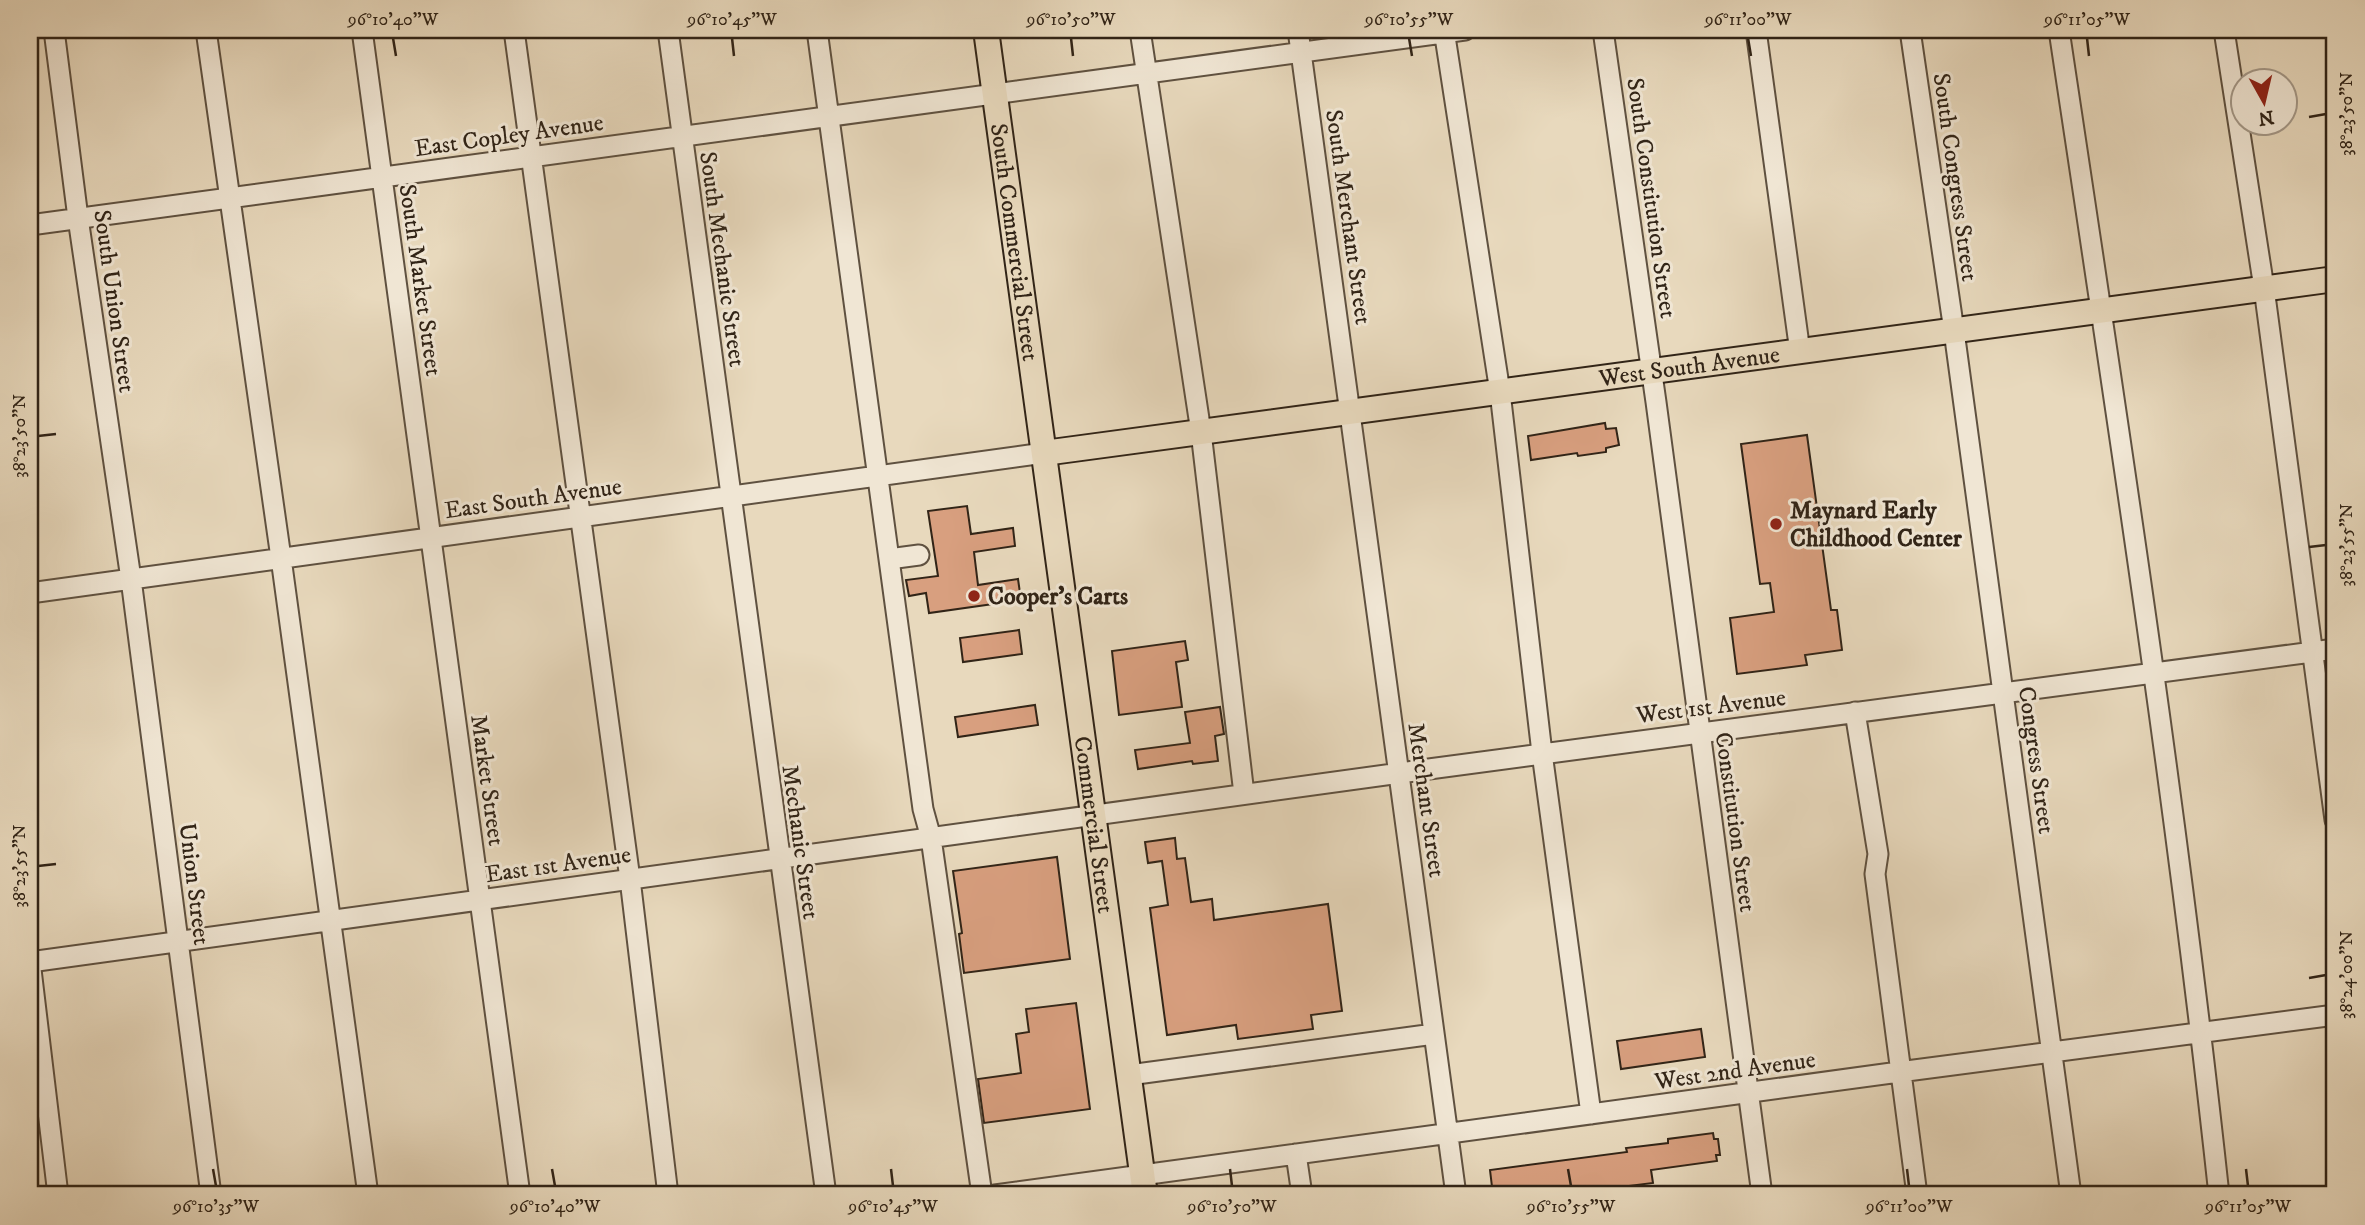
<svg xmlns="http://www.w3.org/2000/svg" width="2365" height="1225" viewBox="0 0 2365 1225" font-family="'IM FELL DW Pica',serif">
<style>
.building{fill:#d89f7f;stroke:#312417;stroke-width:2}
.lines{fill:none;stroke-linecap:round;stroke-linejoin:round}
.minor-casing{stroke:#5f5140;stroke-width:23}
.major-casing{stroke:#312417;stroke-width:28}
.minor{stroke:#f0e6d4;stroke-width:19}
.major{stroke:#e8d9bd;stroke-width:24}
.ticks{fill:none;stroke:#312417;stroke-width:2.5}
.poi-dot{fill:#8f2418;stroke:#f0e6d4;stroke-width:2.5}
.labels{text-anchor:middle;stroke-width:6;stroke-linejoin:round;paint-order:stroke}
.street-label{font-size:24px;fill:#312417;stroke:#f0e6d4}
.poi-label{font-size:24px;font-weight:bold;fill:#312417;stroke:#f0e6d4;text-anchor:start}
.neatline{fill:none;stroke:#312417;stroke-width:2.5}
.ticks-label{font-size:18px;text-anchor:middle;fill:#312417}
</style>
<rect width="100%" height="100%" fill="#e8d9bd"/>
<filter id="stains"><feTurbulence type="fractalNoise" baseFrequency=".00286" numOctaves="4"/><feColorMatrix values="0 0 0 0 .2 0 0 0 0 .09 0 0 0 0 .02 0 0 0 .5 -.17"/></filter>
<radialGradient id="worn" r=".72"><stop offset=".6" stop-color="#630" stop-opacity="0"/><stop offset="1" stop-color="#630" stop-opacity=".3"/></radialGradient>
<path class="building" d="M1605,423L1606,429L1616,428L1619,445L1606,448V452L1578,456L1577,453L1531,460L1528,436Z
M1807,435L1831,610H1837L1842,650L1805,655L1807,665L1737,674L1730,618L1774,612L1770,583L1760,584L1741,444Z
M967,506L971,534L1013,528L1015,546L974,552L978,585L1018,579L1021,600L929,613L926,593L909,596L906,580L938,576L928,511Z
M1019,630L1022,654L963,662L960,638Z
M1185,641L1188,660L1176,662L1182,707L1119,715L1112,651Z
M1035,705L1038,725L958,737L955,717Z
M1220,707L1224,734L1215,736L1218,761L1193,764L1192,761L1138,769L1135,750L1190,743L1185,712Z
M1175,838L1177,859L1185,858L1191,902L1212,899L1214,920L1328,904L1342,1011L1311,1015L1313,1029L1238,1039L1236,1025L1167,1035L1150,908L1168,905L1162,861L1148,863L1145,842Z
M1057,857L1070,959L964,973L959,934L962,933L953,871Z
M1076,1003L1090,1109L984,1123L978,1079L1021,1073L1016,1034L1029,1032L1026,1009Z
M1701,1029L1705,1057L1621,1069L1617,1041Z
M1713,1133L1714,1139H1718L1720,1155H1716L1717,1161L1651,1170L1653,1183L1604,1189L1605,1195H1493L1490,1170L1627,1152L1626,1148L1668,1143V1139Z"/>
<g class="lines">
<defs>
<path id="minor" d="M54,30L78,218L131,579L211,1195
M206,30L281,558L368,1195
M362,30L520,1195
M514,30L630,879L668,1195
M668,30L826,1195
M817,30L923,809L931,838L982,1195
M1140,30L1201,432L1244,794
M1298,30L1456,1195
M1444,30L1500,392L1542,753L1591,1114
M1603,30L1656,402L1762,1195
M1756,30L1800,352
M1910,30L1954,331L2071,1195
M2059,30C2117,417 2177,805 2219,1195
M2224,30L2264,288L2335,820
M30,225L1465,30
M889,559L919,555
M30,593L1044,453
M1855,712L1878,854L1875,874L1917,1195
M30,961L58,1195
M30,962L1429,769L2335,649
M1129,1075L1434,1034
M1296,1154L1302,1195
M995,1195L1899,1072L2335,1015"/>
<g id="major">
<path id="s1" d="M986,30L1145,1195"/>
<path id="s2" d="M1044,453L2335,279"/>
</g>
</defs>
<use href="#minor" class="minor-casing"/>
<use href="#major" class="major-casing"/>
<use href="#minor" class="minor"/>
<use href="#major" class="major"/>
</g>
<path class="ticks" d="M393,38L396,56M732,38L734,56M1071,38L1073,56M1409,38L1412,56M1748,38L1751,56M2087,38L2089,56M2309,117L2326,114M38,436L56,434M2309,547L2326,545M38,866L56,864M2309,978L2326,975M213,1169L216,1186M552,1169L555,1186M891,1169L893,1186M1230,1169L1232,1186M1568,1169L1571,1186M1907,1169L1909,1186M2246,1169L2248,1186"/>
<g class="poi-dot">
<circle cx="1776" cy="524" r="7"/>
<circle cx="974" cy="596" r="7"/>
</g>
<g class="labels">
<g class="street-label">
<text transform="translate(509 135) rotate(-8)" y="8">East Copley Avenue</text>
<text transform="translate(1956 177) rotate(82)" y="8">South Congress Street</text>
<text transform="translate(1652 198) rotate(82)" y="8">South Constitution Street</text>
<text transform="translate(1349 217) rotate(82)" y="8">South Merchant Street</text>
<text dy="8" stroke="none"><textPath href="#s1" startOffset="214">South Commercial Street</textPath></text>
<text transform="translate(723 259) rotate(82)" y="8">South Mechanic Street</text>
<text transform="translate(421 280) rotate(82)" y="8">South Market Street</text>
<text transform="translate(115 301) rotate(82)" y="8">South Union Street</text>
<text dy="8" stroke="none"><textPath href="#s2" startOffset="651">West South Avenue</textPath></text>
<text transform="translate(533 498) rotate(-8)" y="8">East South Avenue</text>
<text transform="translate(1711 706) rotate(-7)" y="8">West 1st Avenue</text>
<text transform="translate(2037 760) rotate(82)" y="8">Congress Street</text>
<text transform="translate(488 780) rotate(82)" y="8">Market Street</text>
<text transform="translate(1427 800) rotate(82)" y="8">Merchant Street</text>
<text transform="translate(1736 822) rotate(82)" y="8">Constitution Street</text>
<text dy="8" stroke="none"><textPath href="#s1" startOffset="802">Commercial Street</textPath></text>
<text transform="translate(801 842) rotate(82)" y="8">Mechanic Street</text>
<text transform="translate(558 864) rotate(-8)" y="8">East 1st Avenue</text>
<text transform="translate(195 884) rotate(83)" y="8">Union Street</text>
<text transform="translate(1735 1070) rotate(-8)" y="8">West 2nd Avenue</text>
</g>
<g class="poi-label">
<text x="1790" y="518">Maynard Early<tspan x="1790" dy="28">Childhood Center</tspan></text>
<text x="988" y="604">Cooper's Carts</text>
</g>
</g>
<rect width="2365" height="1225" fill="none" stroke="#e8d9bd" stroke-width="77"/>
<g transform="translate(2264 102) rotate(172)"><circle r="33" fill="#f0e6d4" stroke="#a49888" stroke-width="2"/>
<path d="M0-5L12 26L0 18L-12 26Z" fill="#8f2418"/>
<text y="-10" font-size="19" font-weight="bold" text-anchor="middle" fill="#312417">N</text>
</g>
<rect x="38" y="38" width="2288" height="1148" class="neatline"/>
<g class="ticks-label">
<text x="393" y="25">96°10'40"W</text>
<text x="732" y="25">96°10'45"W</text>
<text x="1071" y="25">96°10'50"W</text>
<text x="1409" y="25">96°10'55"W</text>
<text x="1748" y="25">96°11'00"W</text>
<text x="2087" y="25">96°11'05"W</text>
<text transform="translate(2346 114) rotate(-90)" y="6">38°23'50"N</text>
<text transform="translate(19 436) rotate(-90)" y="6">38°23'50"N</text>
<text transform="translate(2346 545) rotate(-90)" y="6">38°23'55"N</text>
<text transform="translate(19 866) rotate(-90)" y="6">38°23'55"N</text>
<text transform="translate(2346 975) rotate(-90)" y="6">38°24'00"N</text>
<text x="216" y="1212">96°10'35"W</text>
<text x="555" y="1212">96°10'40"W</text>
<text x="893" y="1212">96°10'45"W</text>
<text x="1232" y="1212">96°10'50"W</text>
<text x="1571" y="1212">96°10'55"W</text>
<text x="1909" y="1212">96°11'00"W</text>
<text x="2248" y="1212">96°11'05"W</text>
</g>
<rect width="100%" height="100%" filter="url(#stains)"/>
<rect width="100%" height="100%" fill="url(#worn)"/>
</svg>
